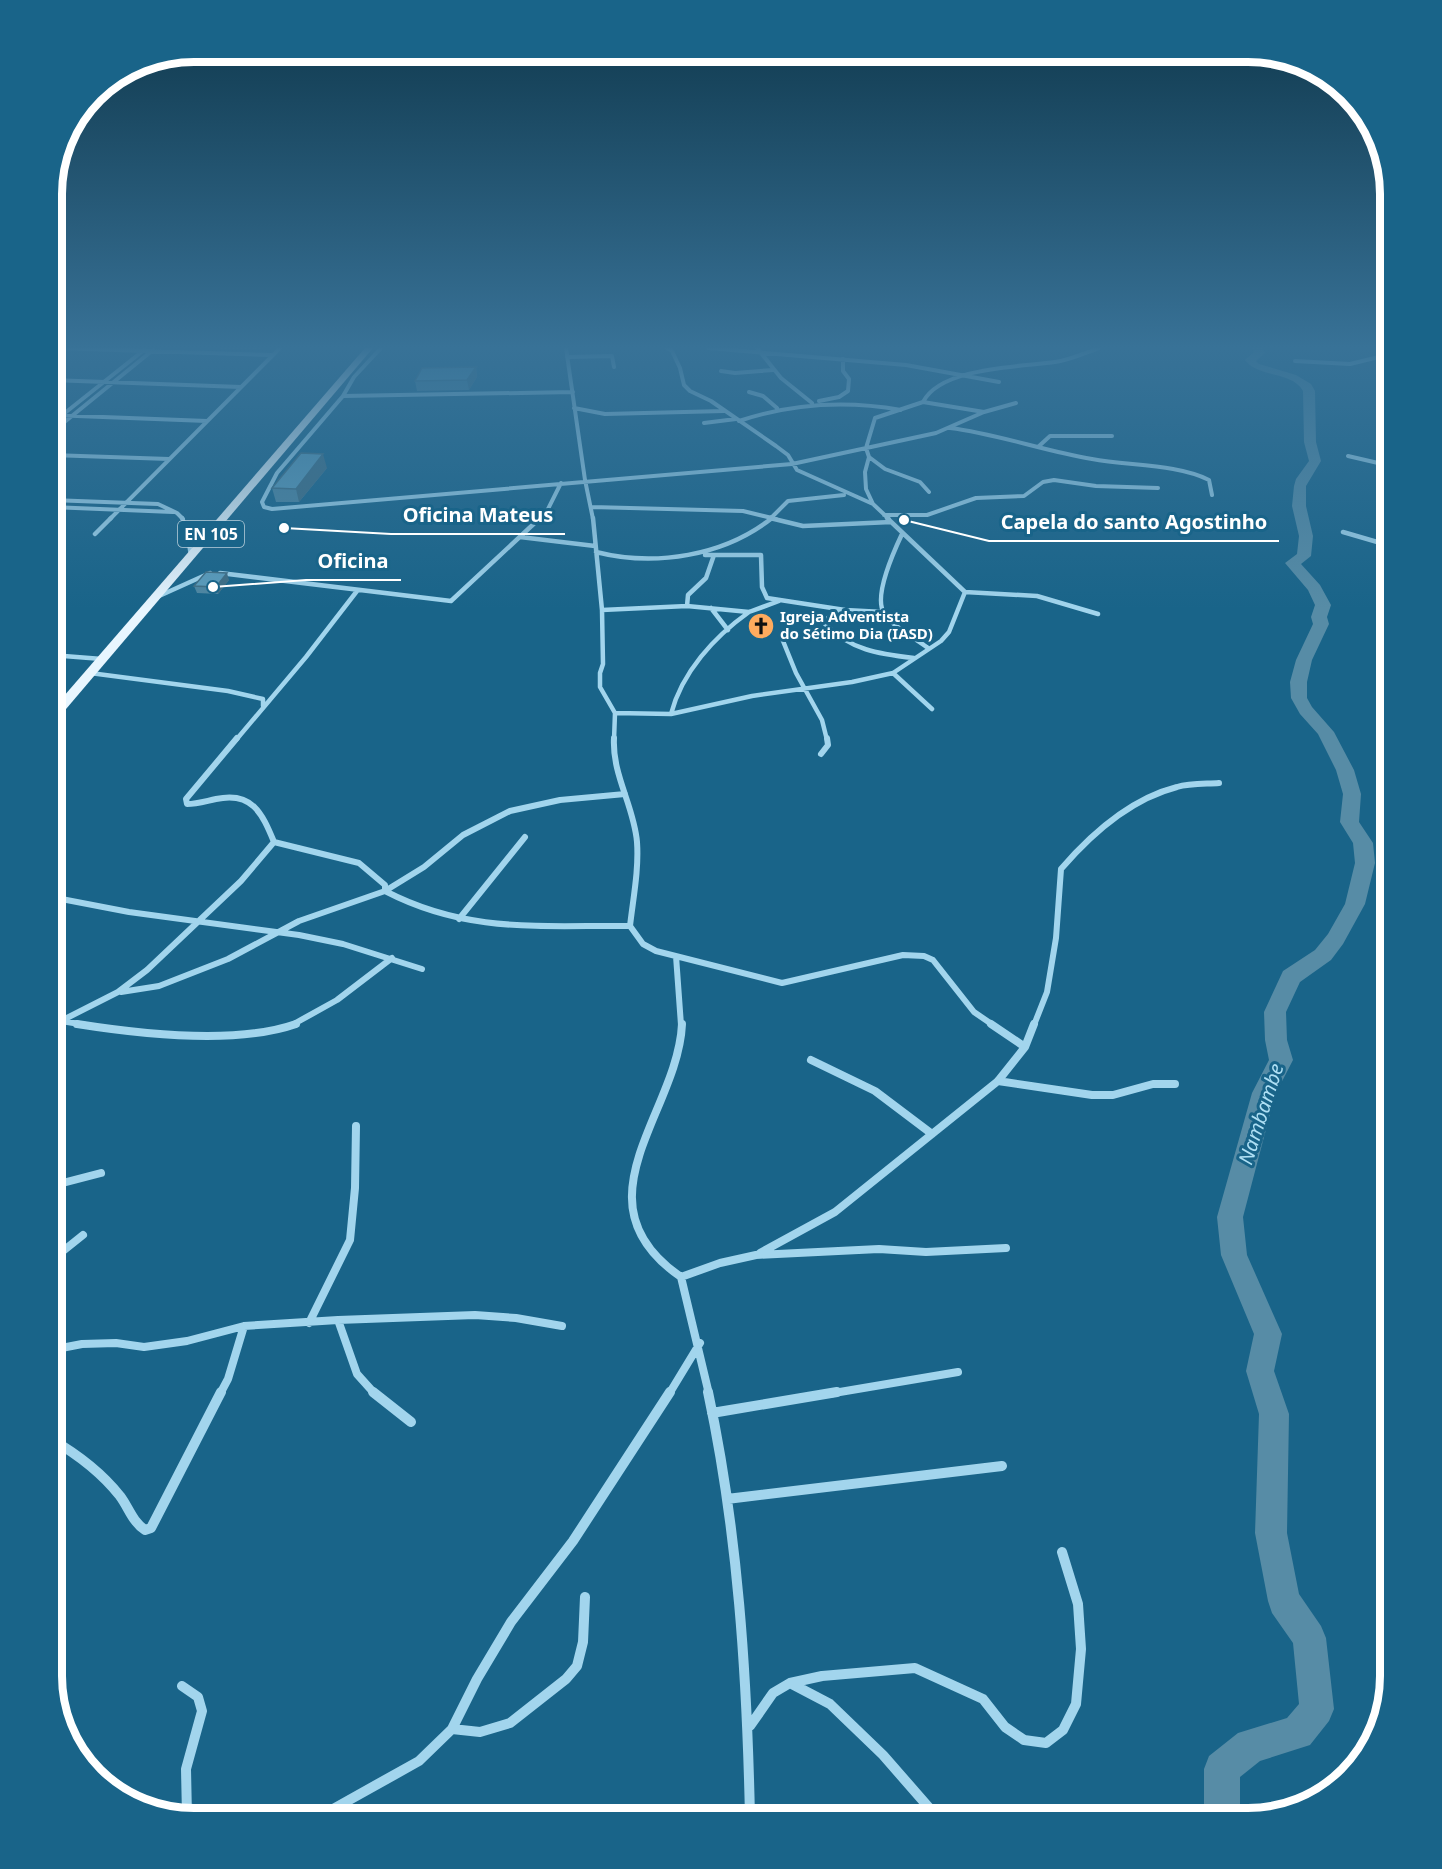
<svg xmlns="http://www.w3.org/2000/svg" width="1442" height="1869" viewBox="0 0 1442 1869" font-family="'Noto Sans',sans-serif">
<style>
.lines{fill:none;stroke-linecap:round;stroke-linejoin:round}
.river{fill:#578ca6;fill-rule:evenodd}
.street-far4{stroke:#a2d5ed;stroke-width:4}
.street-far3{stroke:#a2d5ed;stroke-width:4.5}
.street-far2{stroke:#a2d5ed;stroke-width:6}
.street-far1{stroke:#a2d5ed;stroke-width:8}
.street{stroke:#a2d5ed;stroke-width:10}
.primary{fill:#e8f6ff;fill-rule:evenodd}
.wall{fill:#4f87a2}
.shaded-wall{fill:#406e84}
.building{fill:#5c9dbc;stroke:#406e84;stroke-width:1.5}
.labels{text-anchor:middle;stroke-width:6;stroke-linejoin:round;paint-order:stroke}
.far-poi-label{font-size:15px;font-weight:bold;fill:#fff;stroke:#196489;text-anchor:start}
.shield{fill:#196489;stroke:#bad0dc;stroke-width:1.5}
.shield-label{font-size:16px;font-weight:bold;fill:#fff}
.water-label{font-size:20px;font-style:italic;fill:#aedff4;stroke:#196489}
.rim{fill:none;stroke:#fff;stroke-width:8}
.leader{fill:none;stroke:#fff;stroke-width:2}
.callout-dot{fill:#fff;stroke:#196489;stroke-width:2}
.callout-label{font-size:20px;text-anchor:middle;font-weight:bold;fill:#fff;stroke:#196489;stroke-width:6;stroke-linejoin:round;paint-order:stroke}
</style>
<rect width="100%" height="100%" fill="#196489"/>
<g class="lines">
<path class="river" d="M1252,348H1262L1265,353L1256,361L1259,364L1296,375L1311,384L1315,391L1316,442L1321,461L1306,486V506L1313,536L1311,556L1301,564L1320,585L1331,605L1327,617L1329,624L1312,660L1307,682V698L1312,707L1334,732L1354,770L1361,794L1359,822L1373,843L1375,863L1365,904L1343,944L1331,960L1300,982L1286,1012L1287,1040L1293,1060L1275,1095L1243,1217L1247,1255L1282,1334L1274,1371L1289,1414L1287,1533L1299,1594L1321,1626L1326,1638L1334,1709L1329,1721L1310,1745L1260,1761L1240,1777V1818H1204V1769L1209,1756L1238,1733L1287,1718L1299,1704L1293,1643L1272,1613L1268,1601L1255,1533L1259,1414L1246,1371L1254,1334L1221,1255L1217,1217L1252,1093L1269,1060L1265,1040L1264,1012L1283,971L1315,950L1328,934L1345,904L1355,863L1353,843L1340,822L1343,794L1336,770L1318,734L1300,714L1291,698L1290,682L1296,660L1313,624L1311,617L1315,605L1308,590L1285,563L1297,554L1299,536L1292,506L1294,486L1296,479L1309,461L1304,442L1303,391C1292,371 1258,378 1245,360L1254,352Z"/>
<path class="street-far4" d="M54,348L273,355
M566,348L585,480L593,519
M667,348L672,351L680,368L684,385L690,391L711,401L776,446L788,455L797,470L873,504L889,519
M708,348L906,365L999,382
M757,348L781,378L812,403
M567,357L612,356L614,367
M1295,361L1350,364L1391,354
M721,371L735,373L773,370
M51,380L241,387
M573,392L343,396L277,473L262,502L264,507L272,509L792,464L936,433L984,412L1016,403
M749,392L763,396L777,408
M343,396L354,377L381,348
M819,401L839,397L848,391L849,379L843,371V359
M923,402L984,412
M574,408L605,414L724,411
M51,415L207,421
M739,421C793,403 845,400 901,410
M704,423L736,419
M51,424L144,350
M950,428C998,434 1044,451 1092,459C1129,466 1177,464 1209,480L1212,495
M51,433L153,350
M1038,447L1050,436H1112
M51,455L169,459
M1348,456L1391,466
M869,457L885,469L920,482L929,492
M51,500L158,504L177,513L183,519
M873,504L866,489L865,472L869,457L866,448L875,418L923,402C941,367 1020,367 1055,362C1070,360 1085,353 1099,348
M51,507L173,512
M592,507L743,511L776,519
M884,515H927L976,498L1024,496L1043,482L1054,480L1096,486L1158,488
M110,519L280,348
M538,519L547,511L561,483
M770,519L788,501L844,495"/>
<path class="street-far3" d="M182,518L187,530L191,556
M593,518L602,610L603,664L600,673V687L615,713L614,740
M770,518L803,526L891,522
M887,518L965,592
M1343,532L1391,546
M95,534L111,518
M902,534C894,551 873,596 884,613C894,628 915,638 928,648
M520,537L595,546
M596,552C655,567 724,556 772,518
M705,555H761L762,587L767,598L845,610L883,612
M51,559H60
M220,573L451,601L540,518
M965,592L1037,596L1098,614
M159,596L210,573
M687,606L688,595L706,578L714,555
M711,608L728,630
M602,610L687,606L749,612L779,601
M845,610L826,619L825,624C850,650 879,654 914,658
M781,636L796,673L822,720L827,740
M51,655L102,659
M90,673L228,691L263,699V706
M893,673L932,709
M615,713L671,714L752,696L852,682L893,673L941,641L949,632L965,592
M671,714C682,672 714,637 749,612
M236,740L306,657L357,591"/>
<path class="street-far2" d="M237,738L186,799L187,804C197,804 206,801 216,799C252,791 262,813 274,842
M614,738C612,775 634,806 637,842C639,870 633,899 630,926L643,944L656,951L782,983L903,955L924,956L933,960L974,1012L993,1025
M821,754L828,745L827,738
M51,897L129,912L299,935L343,944L422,969
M459,919L525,837
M676,956L681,1025
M121,992L159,986L228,959L299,921L385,891L424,867L463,835L510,811L560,800L625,794
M61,1021L86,1025
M53,1025L118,992L147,970L241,881L274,842L359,863L385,885V891C468,934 540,925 630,926
M292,1025L337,1000L392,958
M1034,1025L1047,992L1056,938L1061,869C1092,833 1130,799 1177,787C1190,783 1206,784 1219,783"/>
<path class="street-far1" d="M77,1024C140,1034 236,1045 296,1024
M991,1024L1025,1047
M51,1026L56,1024
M811,1060L875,1091L932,1134
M998,1081L1092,1095H1113L1153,1084H1175
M51,1186L101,1173
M760,1253L835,1212L998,1081L1025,1047L1034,1024
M51,1255L63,1251L83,1235
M681,1277C572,1202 678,1113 682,1024
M338,1320L357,1374L375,1394
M309,1323L350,1240L355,1188L356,1126
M51,1350L82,1344L116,1343L144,1347L187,1341L244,1326L338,1320L475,1315L516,1318L562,1326
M220,1394L228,1379L244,1326
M669,1394L700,1343
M709,1394L681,1277L720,1263L756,1255L879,1249L926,1252L1006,1248
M828,1394L958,1372"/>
<path class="street" d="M373,1392L411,1422
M708,1392C738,1532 747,1675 750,1818
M712,1413L837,1392
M51,1439C77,1454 101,1472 120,1496C129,1508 132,1521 145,1530L151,1528L221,1392
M727,1499L1002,1466
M790,1683L830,1704L883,1755L938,1818
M182,1686L198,1697L202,1711L186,1769L187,1816
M750,1726L773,1693L790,1683L822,1676L915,1668L983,1699L1005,1727L1024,1740L1046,1743L1063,1730L1076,1704L1081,1649L1078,1604L1062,1552
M452,1729L480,1732L510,1723L566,1679L577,1666L583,1642L585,1597
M317,1818L419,1761L452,1729L477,1679L511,1622L573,1541L670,1392"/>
<path class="primary" d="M365,348H373L55,722L51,723V711Z"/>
</g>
<path class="wall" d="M219,348H264L261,350L219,349Z
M476,367L477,377L469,390L417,391L415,381Z
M327,468L299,502H276L272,488Z
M229,580L218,594L197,593L194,586Z"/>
<path class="shaded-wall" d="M476,367L477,377L469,390L467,380Z
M323,454L327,468L299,502L296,489Z
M227,573L229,580L218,594L216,587Z
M58,675L63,687L51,700V682Z"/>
<path class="building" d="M476,367L467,380L415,381L422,368Z
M301,453L323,454L296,489L272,488Z
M206,572L227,573L216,587L194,586Z
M51,675H58L51,682Z"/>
<linearGradient id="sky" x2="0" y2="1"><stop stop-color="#0e374b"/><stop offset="0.57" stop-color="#387297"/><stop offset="1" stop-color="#387297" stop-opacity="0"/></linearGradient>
<rect width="1442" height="609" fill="url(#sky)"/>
<defs>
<symbol id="church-disc" viewBox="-11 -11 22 22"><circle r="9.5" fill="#ffab5e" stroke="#196489"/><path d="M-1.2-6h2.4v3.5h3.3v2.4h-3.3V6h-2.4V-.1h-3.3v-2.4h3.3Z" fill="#111"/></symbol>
</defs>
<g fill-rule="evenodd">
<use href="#church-disc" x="746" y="611" width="30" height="30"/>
</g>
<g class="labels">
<g class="far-poi-label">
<text x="780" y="622">Igreja Adventista<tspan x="780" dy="17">do Sétimo Dia (IASD)</tspan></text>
</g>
<rect class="shield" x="178" y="521" width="66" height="26" rx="4.5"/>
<g class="shield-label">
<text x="211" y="540">EN 105</text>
</g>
<g class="water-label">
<text transform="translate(1261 1114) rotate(-72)" y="7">Nambambe</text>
</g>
</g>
<path d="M0 0H1442V1869H0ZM194 62H1248A132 132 0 0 1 1380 194V1676A132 132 0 0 1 1248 1808H194A132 132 0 0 1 62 1676V194A132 132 0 0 1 194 62Z" fill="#196489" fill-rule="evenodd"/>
<path class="rim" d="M194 62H1248A132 132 0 0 1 1380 194V1676A132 132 0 0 1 1248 1808H194A132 132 0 0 1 62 1676V194A132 132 0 0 1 194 62Z"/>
<path class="leader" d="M284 528L391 534H565M904 520L989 541H1279M213 587L306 580H401"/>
<g class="callout-dot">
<circle cx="284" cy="528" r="6"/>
<circle cx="904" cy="520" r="6"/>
<circle cx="213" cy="587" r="6"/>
</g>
<g class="callout-label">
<text x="478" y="522">Oficina Mateus</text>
<text x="1134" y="529">Capela do santo Agostinho</text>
<text x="353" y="568">Oficina</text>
</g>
</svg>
